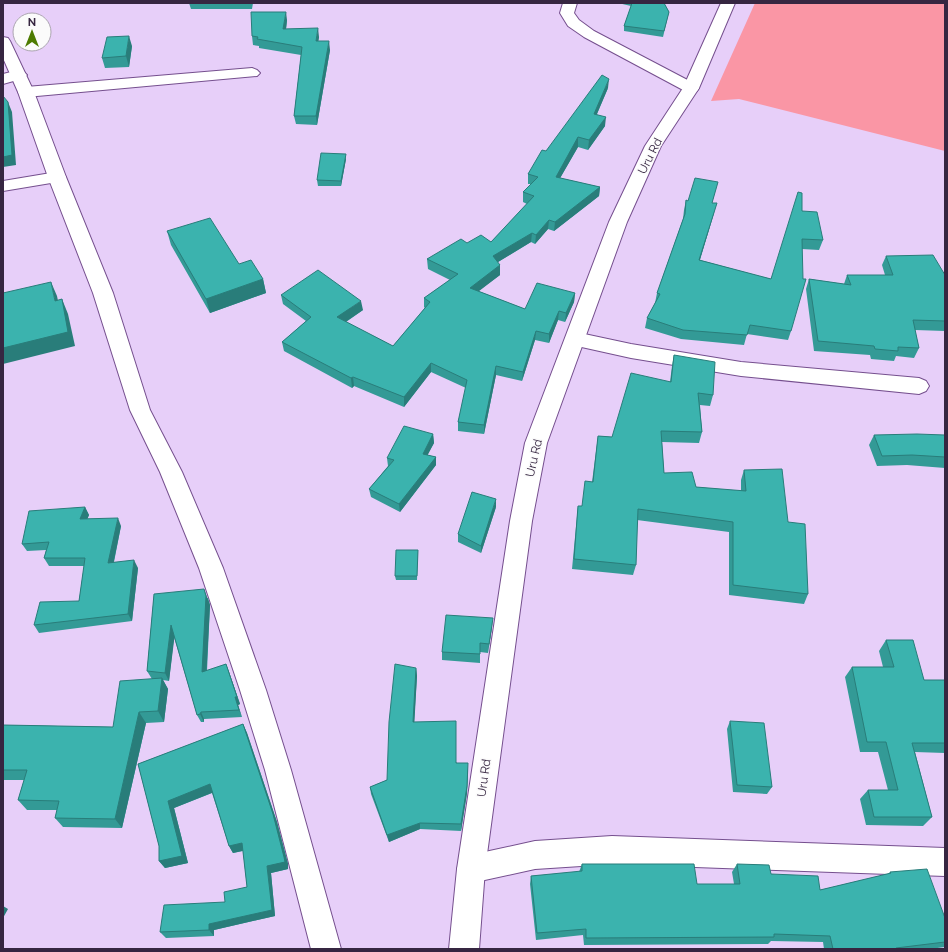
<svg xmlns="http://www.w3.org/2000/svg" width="948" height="952" viewBox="0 0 948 952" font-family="Raleway,sans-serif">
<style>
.green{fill:#fa96a5}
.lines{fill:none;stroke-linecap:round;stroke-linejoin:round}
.minor-casing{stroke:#754f8e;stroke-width:2}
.tertiary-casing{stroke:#754f8e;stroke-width:2}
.minor{fill:#fff;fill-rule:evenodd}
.tertiary{fill:#fff;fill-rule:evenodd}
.wall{fill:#339a96}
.shaded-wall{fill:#297d7a}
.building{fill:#3bb3ae;stroke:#297d7a}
.labels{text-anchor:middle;stroke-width:3;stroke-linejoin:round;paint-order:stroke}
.street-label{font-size:12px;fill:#362641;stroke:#fbfbfb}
</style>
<rect width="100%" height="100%" fill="#e7cff9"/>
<path class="green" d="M755,3H945V151L739,99L711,101Z"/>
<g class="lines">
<defs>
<path id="minor" d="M563,3H577L574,13L579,20L594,31L697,85L699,88L697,91L691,93L685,91L584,37L568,26L560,13Z
M252,68L257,70L260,73L257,76L26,97L20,95L18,92L20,89L26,87Z
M19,70L24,72L27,75L24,78L3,84V74Z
M57,172L63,173L66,177L63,181L3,191V181Z
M575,332L631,344L741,362L919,378L926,381L929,386L926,391L919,394L741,376L631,358L568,344L565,339L568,334Z
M612,836L945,848V876L612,864L535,869L471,883L461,879L457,869L461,859L471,855L535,841Z"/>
<path id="tertiary" d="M721,3H735L699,88L661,146L627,222L547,443L532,521L485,869L479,949H449L457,869L510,521L525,443L609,222L645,146L683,88Z
M3,37L8,38L10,41L34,92L66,177L113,293L150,410L182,472L223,568L266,690L291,770L341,949H311L265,770L240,690L199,568L160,472L130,410L93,293L48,177L18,92L3,58Z"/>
</defs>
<use href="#minor" class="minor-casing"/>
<use href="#tertiary" class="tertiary-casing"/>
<use href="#minor" class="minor"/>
<use href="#tertiary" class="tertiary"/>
</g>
<path class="wall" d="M116,3H145L117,4Z
M189,3H253L252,9H191Z
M618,3H664L669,12L663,37L624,31V26L631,6Z
M287,20L286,29L319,37L318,41L330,50L317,125L296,124L294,116L301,55L259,48V46L253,45L252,36Z
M132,46L129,67L105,68L102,58Z
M608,88L597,114L605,126L588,150L578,147L560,178L600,187L599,196L554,231L548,229L535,244L531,242L498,262L500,275L478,291L525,309L575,293L574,302L565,322L558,320L549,343L535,340L522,381L496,375L484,434L458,431V422L466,388L431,372L404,407L354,386L352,388L284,351L282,342L306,321L283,304L281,295L363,310L346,322L393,346L425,308L424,307V298L450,280L428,269L427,259L467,243L491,242L527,204L523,202V192L531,184H528V174L546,151Z
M346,159L341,186H318L317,180Z
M715,192L712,203L714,213L700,260L771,279L802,211L823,240L819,250L802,249L791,331L788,340L747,334L744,345L681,339L645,328L647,318L655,303L657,293L683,219L684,210L686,200L688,201Z
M167,231L263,279L266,293L210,313L171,245Z
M886,256L945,275V331L915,330L919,348L914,358L896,356L894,361L871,359L870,355L814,351L806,289L809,279L844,284L847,275H885L882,265Z
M674,355L713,395L710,406L700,405L702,432L699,443L662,442L664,473L696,487L741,491V480L744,470L788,522L808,594L804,604L729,595V532L637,520L636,565L633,575L572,569L577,516L578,506H582L592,482L598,436L612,437L670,382L672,366Z
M433,434L434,443L427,455L436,457V465L400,512L371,497L369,489L388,466L387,458Z
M874,435H945V468L907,465L877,466L869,445Z
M85,507L89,515L87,519L121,526L114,562L138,568L132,621L39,633L34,625L79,601L84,566H49L44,558L46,550L27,551L22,544Z
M496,507L481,553L458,542V534Z
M418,550L417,580H396L395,576Z
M154,594L208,598L210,605L207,671L226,664L229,672L240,704L238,705L242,717L204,719V722H201L197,715L174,637L169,681L163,680L168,689L164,722L146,723L122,828L63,827L55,818L57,810H27L18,800L24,780H3V725L113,727L152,679L147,671Z
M492,627L488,653L480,652V663L442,660V652Z
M886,640L924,680H945V753L915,752L932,817L923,826L866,825L860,799L868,790H888L878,752H860L845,677L852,667H883L879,651Z
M416,668L417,676L414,722L457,763L468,770L467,793L461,831L420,829L389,842L371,794L370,787L387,780Z
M730,721L772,787L767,794L733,792L727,729Z
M243,724L247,733L277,822L288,864V869L271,873L275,916L214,930V936L166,938L160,932L225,902L247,887L243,851L233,853L229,846L212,793L174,808L188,863L165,868L159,861V846L138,764Z
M582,864L697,884H734L732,872L737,864L771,874L820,890L888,874L890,872L945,918V947L930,949H824L823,942L771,941L768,944L584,945L583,935L536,940L530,884L531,876L579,872Z"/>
<path class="shaded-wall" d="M286,12L287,20L285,38L283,29Z
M318,28L319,37L317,50L316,41Z
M129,36L132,46L129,67L126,56Z
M329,41L330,50L317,125L316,116Z
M609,79L608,88L593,123L594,114Z
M8,102L12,112L16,165L3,167V157Z
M606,117L605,126L588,150L589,140Z
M578,137V147L555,187L556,177Z
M346,154V159L341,186V181Z
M600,187L599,196L554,231L555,222Z
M717,203L714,213L697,269L699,260Z
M549,220L548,229L535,244L536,235Z
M532,233L531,242L493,265V256Z
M500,265V275L470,298V288Z
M263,279L266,293L210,313L206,299Z
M51,282L57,296L61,315L55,301Z
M575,293L574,302L565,322L566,313Z
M62,299L68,314L75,346L3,364V348Z
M361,301L363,310L338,327L337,317Z
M559,311L558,320L549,343V334Z
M536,331L535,340L522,381L523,372Z
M431,363V372L404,407V397Z
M496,366V375L484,434V425Z
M353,377L354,386L352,388L351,378Z
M433,434L434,443L424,462L423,454Z
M436,457V465L400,512L399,504Z
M496,499V507L481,553V546Z
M85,507L89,515L84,527L80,519Z
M118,518L121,526L112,570L108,563Z
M134,560L138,568L132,621L128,614Z
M204,589L210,605L206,680L202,672Z
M493,618L492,627L488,653L489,644Z
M171,625L175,633L169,681L165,673Z
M226,664L229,672L240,704L238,705L242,717L239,710L235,697Z
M416,668L417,676L414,729L413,722Z
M162,678L168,689L164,722L158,711Z
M139,712L146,723L122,828L115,819Z
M201,712L204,719V722L200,714Z
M243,724L247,733L277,822L288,864V869L271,873L275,916L214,930V936L209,930V924L272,910L267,866Z
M468,763L467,793L461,831V824Z
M210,784L214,792L174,808L188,863L165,868L159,861L168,801Z
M420,823V829L389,842L387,835Z
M242,843L246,850L233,853L229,846Z
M3,906L8,909L3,918Z"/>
<path class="building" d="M632,3H664L669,12L664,31L624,26Z
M251,12H286L283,29L318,28L316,41H329L316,116H294L302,47L257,39L258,37L252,36Z
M129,36L126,56L102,58L107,37Z
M602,75L609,79L594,114L606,117L589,140L578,137L556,177L600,187L555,222L549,220L536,235L532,233L493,256L500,265L470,288L525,309L537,283L575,293L566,313L559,311L549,334L536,331L523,372L496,366L484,425L458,422L467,380L431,363L404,397L353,377L351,378L282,342L311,317L281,295L318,270L361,301L337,317L393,346L430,302L424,298L458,274L427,259L461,239L467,243L481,235L491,242L534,196L523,192L538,177L528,174L542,150L546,151Z
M3,96L8,102L12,155L3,157Z
M321,153L346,154L341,181L317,180Z
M695,178L718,182L712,203H717L699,260L771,279L798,192L802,193V211L817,212L823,240L802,239L803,279H806L791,331L750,325L747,335L683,330L647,318L660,294L657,293L685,214L686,200L688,201Z
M210,218L239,264L251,260L263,279L206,299L167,231Z
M933,255L945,275V321L913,320L919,348L898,347V351L875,349L874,346L818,341L809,279L851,285L847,275H893L886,256Z
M51,282L55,301L62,299L68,332L3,348V293Z
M674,355L715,362L713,395L698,393L702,432L661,431L664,473L692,472L696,487L746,491L744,470L782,469L788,522L805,524L808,594L733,585V522L638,509L636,565L574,559L578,506H582L585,481L593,482L598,436L612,437L631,373L671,382Z
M404,426L433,434L423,454L436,457L399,504L369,489L394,460L387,458Z
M917,434L945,435V457L912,455L882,456L874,435Z
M472,492L496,499L481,546L458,534Z
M85,507L80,519L118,518L108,563L134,560L128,614L34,625L40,602L79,601L85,558H44L49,542L22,544L29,511Z
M396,550H418L417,576H395Z
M204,589L206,596L202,672L226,664L237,697H235L239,710L201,712L200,714L197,715L171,625L165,673L147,671L154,594Z
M446,615L493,618L489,644L480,643V654L442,652Z
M886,640H913L924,680H945V743H912L932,817H874L868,790H898L886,742H867L852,667H894Z
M395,664L416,668L413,722L456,721V763H468L467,786L461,824L420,823L387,835L370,787L387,780L389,722Z
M162,678L158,711L139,712L115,819L55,818L59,801L18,800L27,770H3V725L113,727L120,681Z
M730,721L764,723L772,787L737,785Z
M243,724L273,814L284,857L285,862L267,866L272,910L209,924V930L160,932L164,905L225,902L224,892L247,887L242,843L229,846L210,784L168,801L182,856L159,861V846L138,764Z
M582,864H694L697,884H740L737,864L769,865L771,874L818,876L820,890L891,873L890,872L927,869L945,918V942L896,948L897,949H833L830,936L774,934V937L586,938V929L537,933L531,876L582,871Z"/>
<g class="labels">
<g class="street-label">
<text transform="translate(650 156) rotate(-63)" y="4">Uru Rd</text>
<text transform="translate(534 458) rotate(-77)" y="4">Uru Rd</text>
<text transform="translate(484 778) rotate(-82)" y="4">Uru Rd</text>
</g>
</g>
<rect width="948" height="952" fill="none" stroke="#362641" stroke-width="8"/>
<g transform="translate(32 32)"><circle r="19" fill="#fbfbfb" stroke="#aca6b1"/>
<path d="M0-3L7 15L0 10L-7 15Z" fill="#4d7b01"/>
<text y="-6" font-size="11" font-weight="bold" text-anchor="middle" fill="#362641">N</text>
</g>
</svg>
